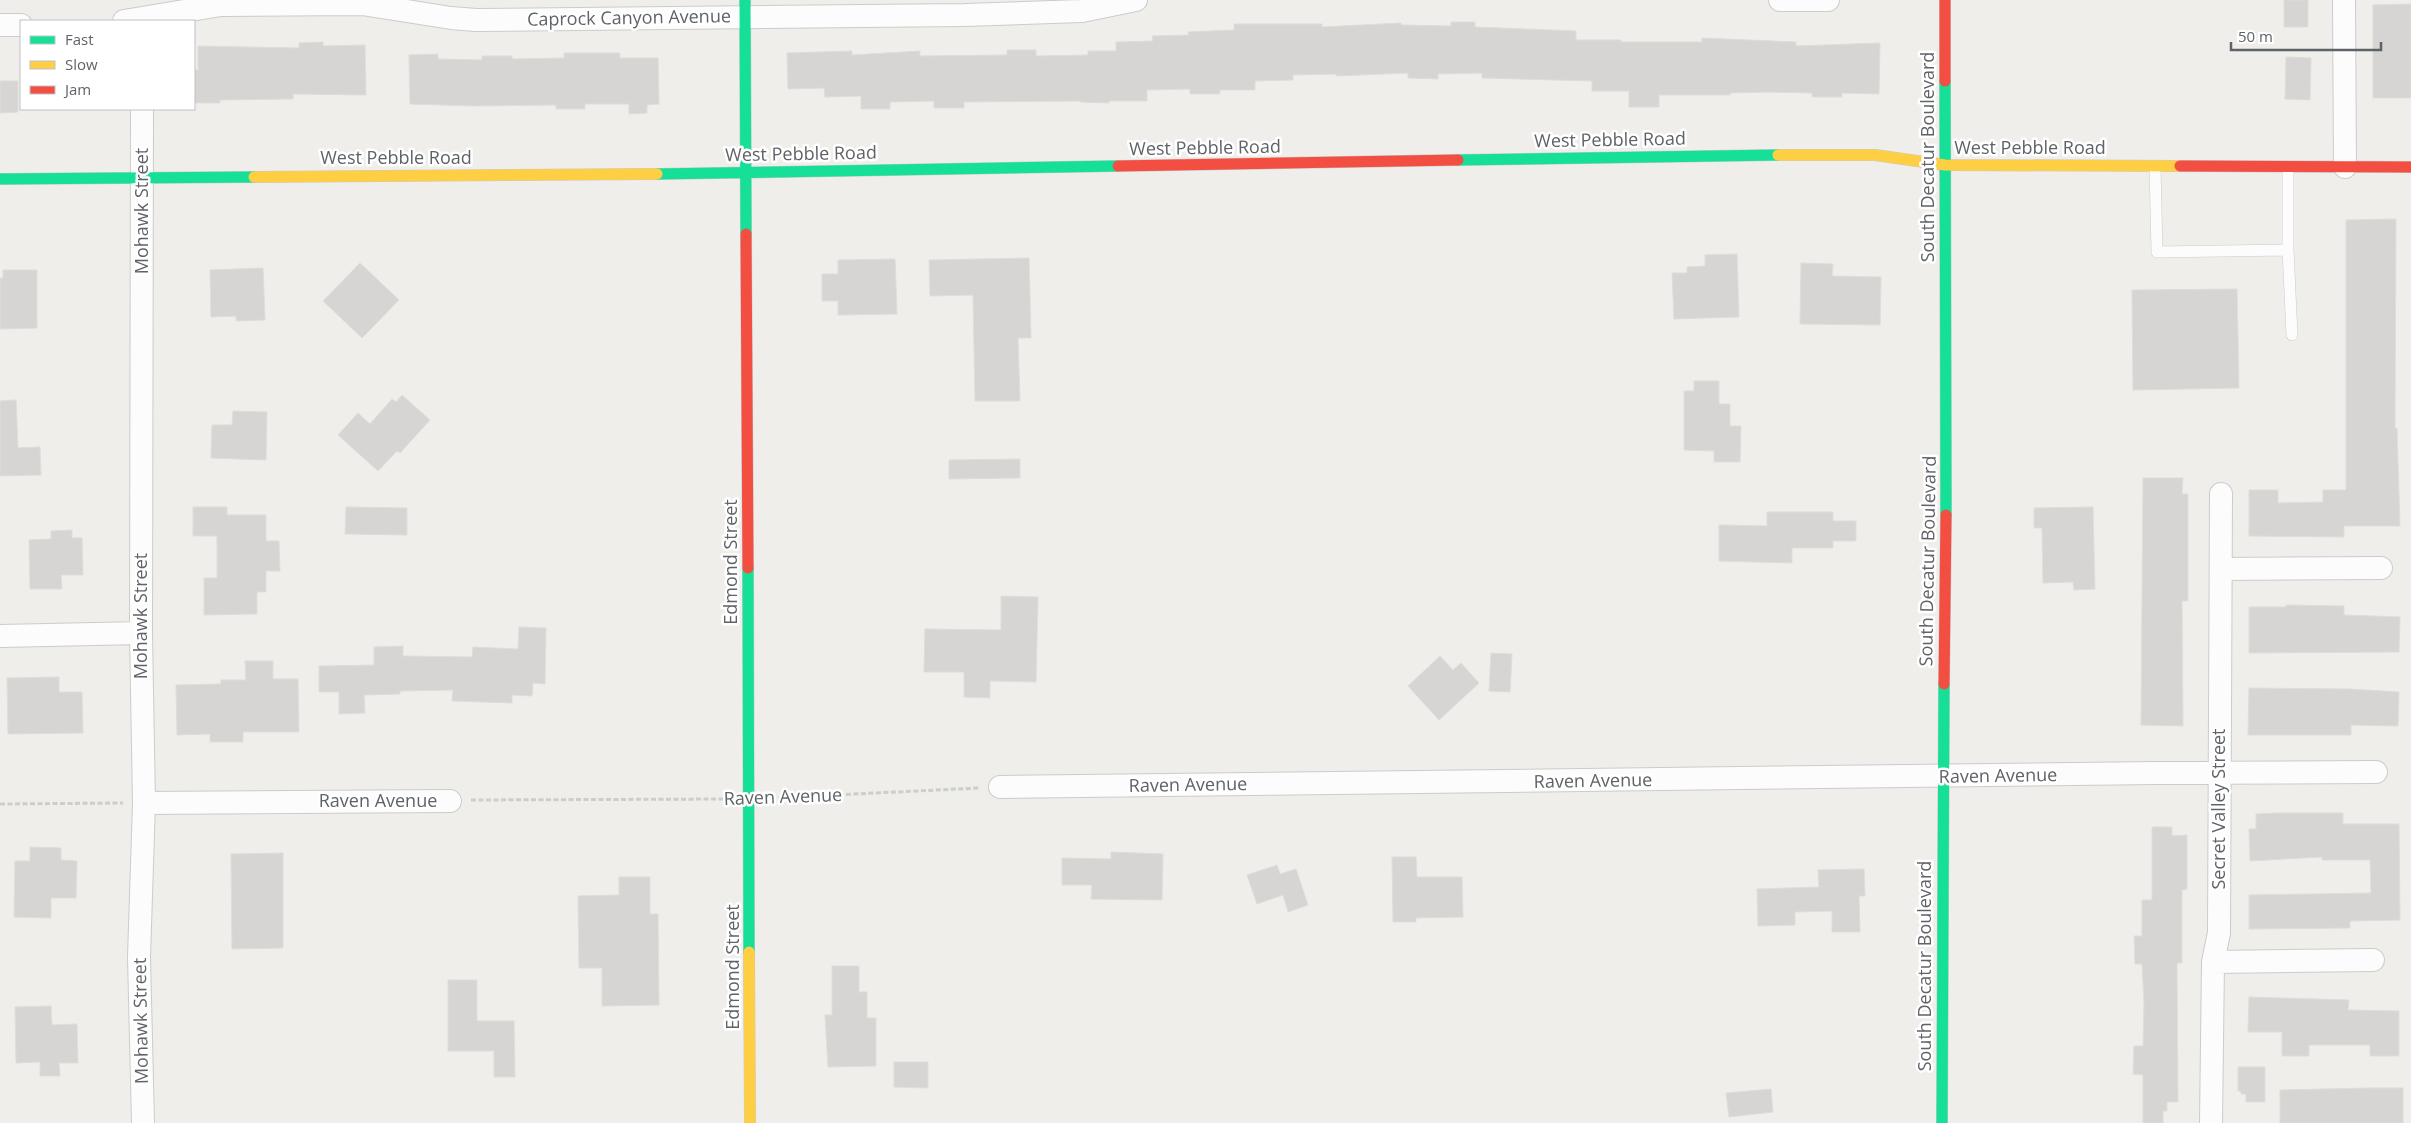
<svg xmlns="http://www.w3.org/2000/svg" width="2411" height="1123" viewBox="0 0 2411 1123" font-family="'Open Sans',sans-serif">
<style>
.building{fill:#d6d5d3;stroke:#deddd9}
.lines{fill:none;stroke-linecap:round;stroke-linejoin:round}
.lane-casing{stroke:#cbcccc;stroke-width:12}
.street-casing{stroke:#cbcccc;stroke-width:24}
.fast-casing{stroke:#cacacb;stroke-width:12}
.slow-casing{stroke:#cacacb;stroke-width:12}
.jam-casing{stroke:#cacacb;stroke-width:12}
.path{stroke:#cacfcc;stroke-width:3;stroke-dasharray:5 2.5;stroke-linecap:butt}
.lane{stroke:#fdfcfc;stroke-width:11}
.street{stroke:#fdfcfc;stroke-width:22}
.fast{stroke:#16e098;stroke-width:11}
.slow{stroke:#ffcf43;stroke-width:11}
.jam{stroke:#f24e42;stroke-width:11}
.labels{text-anchor:middle;stroke-width:5;stroke-linejoin:round;paint-order:stroke}
.street-label{font-size:18px;fill:#5f6368;stroke:#fff}
</style>
<rect width="100%" height="100%" fill="#efeeea"/>
<path class="building" d="M2284,0H2308V27H2284Z
M2411,4V98H2373V5Z
M1451,22H1475V27L1576,31V40H1621V42H1702V38L1796,42V46L1880,43L1879,94L1842,93V97H1812V93L1767,92L1730,93V95H1659V107H1629V91H1592V81L1482,78V73L1438,74V79L1408,78V73L1336,76V74L1293,75V80L1255,81V90H1220V94H1190V89L1147,90V101H1109V103L1080,102V101L964,102V108H934V101L890,102V109H861V96L825,97L824,88L788,89L787,53L852,51V55L920,51V56L1007,55V50H1036V56L1088,55V51H1116V42L1153,41L1152,36L1189,35L1188,32L1234,30V24H1322V27L1401,23V25L1451,26Z
M323,42V46L365,45L366,95L293,94V99L220,100V103H194V70H198V46L299,48V43Z
M564,53H620V58H658L659,104L647,105V113L629,114V104H585V109H556V105L475,106L410,104L409,55L438,54V59L482,60V56H512V59L564,58Z
M2286,57L2311,58L2310,100L2285,99Z
M0,81H18V112L0,113Z
M2396,219L2395,428H2397L2400,526H2344V537L2249,536V490H2278V503L2323,502V490H2346V220Z
M1737,254L1739,317L1674,319L1672,273H1687V267L1705,266V255Z
M1029,258L1031,338H1018L1020,401H975L973,295L930,296L929,260Z
M895,259L897,314L838,315V301H822V274H838V260Z
M360,263L399,300L362,338L323,301Z
M1801,263L1833,264L1832,276L1881,277L1880,325L1800,324Z
M263,268L265,320L236,321V316L211,317L210,270Z
M3,270H37V328L0,329V278H3Z
M2237,289L2239,388L2133,390L2132,290Z
M1694,381H1719V404H1730V426H1741L1740,462H1714V451L1684,450V391H1694Z
M402,395L430,420L400,453L397,451L378,471L338,435L358,413L370,424L392,399L396,402Z
M16,400L18,448L40,447L41,475L0,476V401Z
M233,411L267,412L266,460L211,458L212,425H232Z
M1020,459V478L949,479V460Z
M2143,478H2183L2182,494H2188V601H2182L2183,726L2141,725Z
M193,507H227V515H266V541H279L280,571H266V592H257V614L204,615V578H217V536H193Z
M346,507L407,508V535L345,534Z
M2093,507L2095,589L2074,590L2073,582L2043,583L2042,528H2034V508Z
M1767,512H1833V521H1856V541H1833V548H1792V563L1719,561V525L1767,526Z
M72,530V538H82L83,575H61L62,589H30L29,540L51,539V531Z
M1001,596L1038,597L1036,682L990,681V698L964,697V672H924L925,629L1001,630Z
M2286,605L2344,606V615L2400,617L2399,652L2249,653V607H2286Z
M519,627L546,628L545,684L533,683L532,696L512,695V703L452,701L453,690L400,691V694L364,695L365,713L339,714V692H319V666L374,665V647L403,646V656L472,657L473,647L518,649Z
M1491,653L1512,654L1510,692L1489,691Z
M1440,656L1453,670L1461,663L1479,683L1439,720L1408,686Z
M245,661H273V679H298L299,732H243V742H210V734L177,735L176,685L221,684V680H246Z
M59,677V692H82L83,733L8,734L7,678Z
M2249,688L2350,689L2399,692L2398,726L2351,725V735H2248Z
M2277,813H2343V824H2399L2400,920L2350,921V928L2249,929V895L2371,893L2370,860H2322V857L2250,861L2249,829H2256V814Z
M2152,827H2172V836L2187,835V889L2182,890V963H2177L2178,1102H2167V1111H2163V1123H2143V1075L2133,1074L2134,1046H2143L2144,1001L2142,964H2135L2134,936H2142V900H2152Z
M30,847L61,848V860L77,861L76,898H51V918L14,917L15,861H30Z
M1111,852L1163,854L1162,900L1091,899L1092,885H1062V858L1111,859Z
M283,853V948L232,949L231,854Z
M1392,857H1416L1417,877H1462L1463,917L1416,918V922H1393Z
M1277,865L1280,874L1296,869L1308,905L1288,912L1283,895L1257,904L1247,875Z
M1864,869L1865,896H1859L1860,932H1832V911L1795,912V925L1758,926L1757,889L1819,887L1818,870Z
M619,877H650V914H658L659,1005L602,1006V968H579L578,896L619,895Z
M832,966H859V992H867V1018H876V1066L828,1067L825,1015H832Z
M448,980H477V1021H514L515,1077H494V1051H448Z
M2249,997L2349,1000L2348,1010L2399,1011V1056H2370V1045H2309V1056H2282V1032H2248Z
M51,1006L52,1025L77,1024L78,1063H59L60,1076H40V1062L16,1063L15,1007Z
M894,1062H928V1088L894,1087Z
M2238,1067H2265V1102H2246V1094H2241V1091H2238Z
M2368,1088H2403V1123H2280V1090Z
M1771,1089L1773,1112L1729,1117L1726,1093Z"/>
<g class="lines">
<defs>
<path id="lane" d="M2155,166L2157,252L2288,250L2292,335
M2288,166V250"/>
<path id="street" d="M1780,0H1828
M2344,0L2345,167
M124,21L221,5L362,4L451,18L476,20L965,15L1082,11L1136,0
M0,25H21
M142,109L141,633L144,803L139,957L143,1123
M2221,569L2381,568
M0,636L141,633
M1000,787L2156,773L2376,772
M144,803L450,801
M2213,962L2373,960
M2211,1123L2213,962L2219,933L2221,494"/>
<path id="fast" d="M745,0L746,234
M1945,81L1946,515
M1458,160L1778,155
M657,174L1118,166
M0,179L254,177
M748,568L749,952
M1942,1123L1944,684"/>
<path id="slow" d="M1778,155H1875L1945,165L2180,166
M254,177L657,174
M749,952L750,1123"/>
<path id="jam" d="M1945,0V81
M1118,166L1458,160
M2180,166L2411,167
M746,234L748,568
M1944,684L1946,515"/>
</defs>
<use href="#lane" class="lane-casing"/>
<use href="#street" class="street-casing"/>
<use href="#fast" class="fast-casing"/>
<use href="#slow" class="slow-casing"/>
<use href="#jam" class="jam-casing"/>
<path class="path" d="M771,798L979,788
M471,800L727,799
M0,804L123,803"/>
<use href="#lane" class="lane"/>
<use href="#street" class="street"/>
<use href="#fast" class="fast"/>
<use href="#slow" class="slow"/>
<use href="#jam" class="jam"/>
</g>
<g class="labels">
<g class="street-label">
<text transform="translate(629 18) rotate(-1)" y="6">Caprock Canyon Avenue</text>
<text transform="translate(1610 140) rotate(-1)" y="6">West Pebble Road</text>
<text transform="translate(1205 148) rotate(-1)" y="6">West Pebble Road</text>
<text x="2030" y="154">West Pebble Road</text>
<text transform="translate(801 154) rotate(-1)" y="6">West Pebble Road</text>
<text transform="translate(1928 157) rotate(-90)" y="6">South Decatur Boulevard</text>
<text x="396" y="164">West Pebble Road</text>
<text transform="translate(142 211) rotate(-90)" y="6">Mohawk Street</text>
<text transform="translate(1928 561) rotate(-89)" y="6">South Decatur Boulevard</text>
<text transform="translate(731 562) rotate(-90)" y="6">Edmond Street</text>
<text transform="translate(141 616) rotate(-90)" y="6">Mohawk Street</text>
<text transform="translate(1998 776) rotate(-1)" y="6">Raven Avenue</text>
<text transform="translate(1593 781) rotate(-1)" y="6">Raven Avenue</text>
<text transform="translate(1188 785) rotate(-1)" y="6">Raven Avenue</text>
<text transform="translate(783 797) rotate(-2)" y="6">Raven Avenue</text>
<text x="378" y="807">Raven Avenue</text>
<text transform="translate(2219 809) rotate(-90)" y="6">Secret Valley Street</text>
<text transform="translate(1925 966) rotate(-90)" y="6">South Decatur Boulevard</text>
<text transform="translate(733 967) rotate(-90)" y="6">Edmond Street</text>
<text transform="translate(141 1021) rotate(-91)" y="6">Mohawk Street</text>
</g>
</g>
<rect x="20" y="20" width="175" height="90" fill="#ffffff" stroke="#bfc1c3"/>
<rect x="30" y="36" width="25" height="8" fill="#16e098" stroke="#bfc1c3"/>
<text x="65" y="45" font-size="15" fill="#5f6368">Fast</text>
<rect x="30" y="61" width="25" height="8" fill="#ffcf43" stroke="#bfc1c3"/>
<text x="65" y="70" font-size="15" fill="#5f6368">Slow</text>
<rect x="30" y="86" width="25" height="8" fill="#f24e42" stroke="#bfc1c3"/>
<text x="65" y="95" font-size="15" fill="#5f6368">Jam</text>
<path d="M2231 42v8h150v-8" fill="none" stroke="#5f6368" stroke-width="2.5"/>
<text x="2238" y="42" font-size="15" fill="#5f6368" stroke="#ffffff" stroke-width="4" paint-order="stroke">50 m</text>
</svg>
